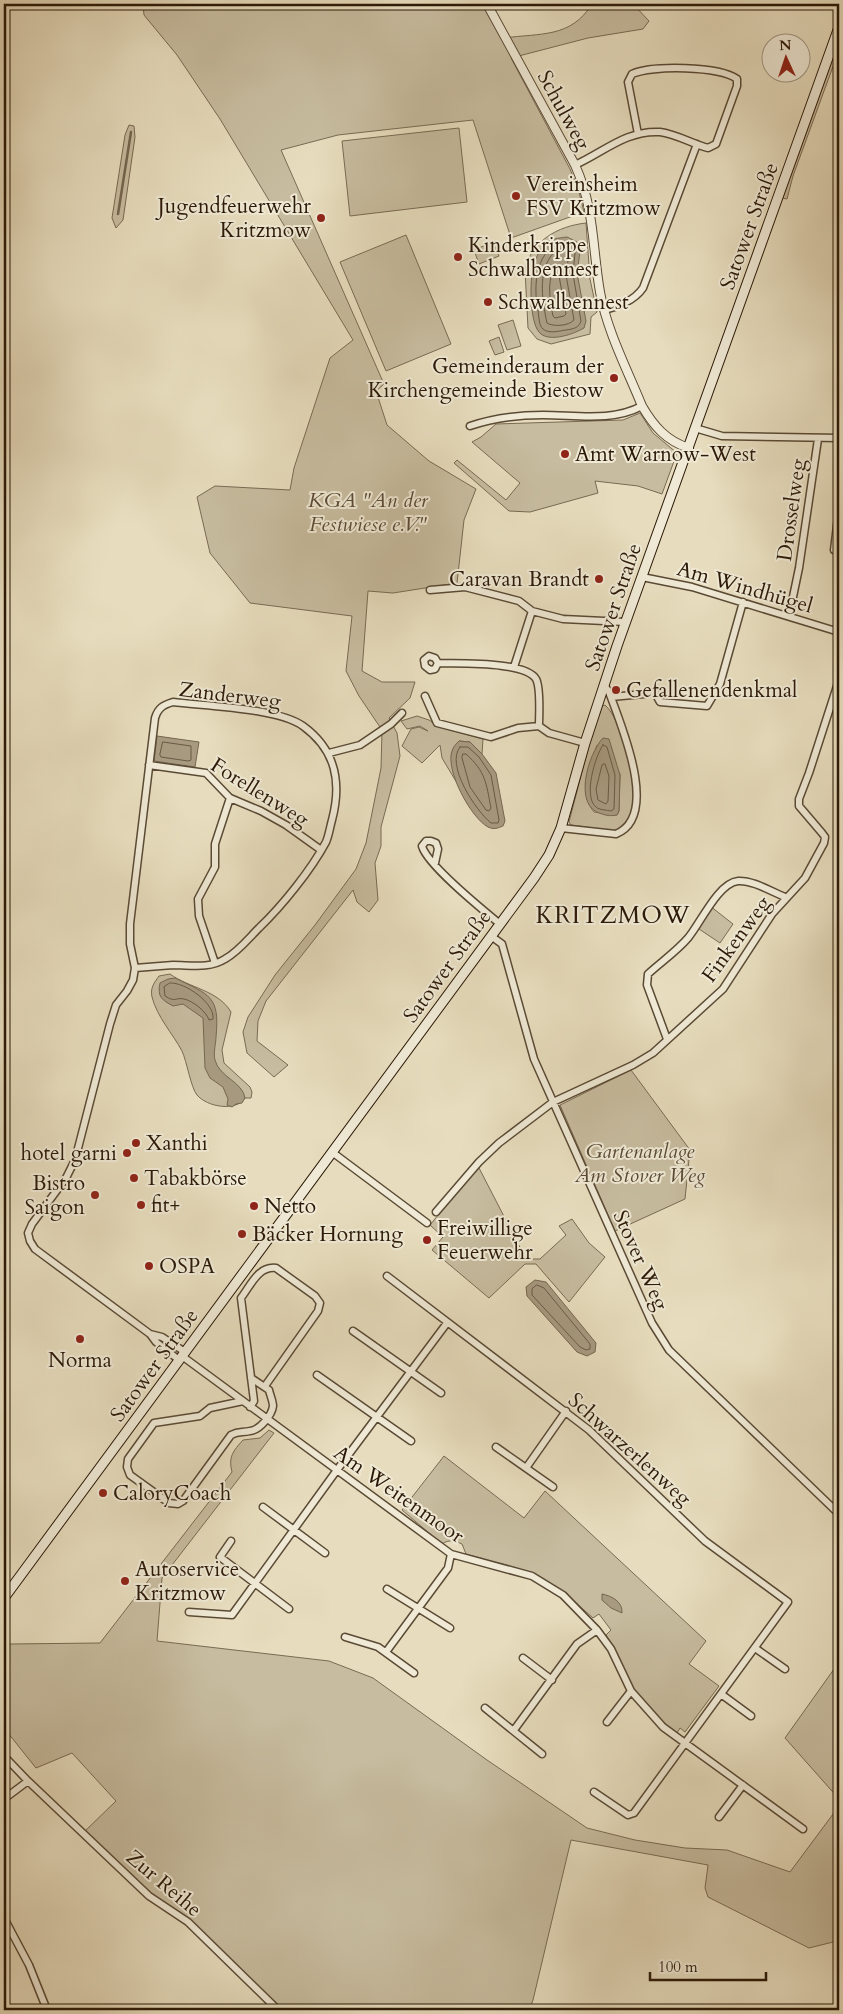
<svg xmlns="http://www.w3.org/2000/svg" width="843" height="2014" viewBox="0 0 843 2014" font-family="Cardo,serif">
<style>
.green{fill:#c7bc9f;stroke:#796a53;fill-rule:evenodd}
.water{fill:#a79a80;stroke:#756650}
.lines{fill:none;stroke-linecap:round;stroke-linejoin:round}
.shore{stroke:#695a44;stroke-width:1}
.stream{stroke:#756650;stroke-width:2.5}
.minor-casing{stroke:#5a4a35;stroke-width:9}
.tertiary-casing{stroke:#5a4a35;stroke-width:10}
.secondary-casing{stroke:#2b1907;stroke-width:11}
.minor{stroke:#efe9d5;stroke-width:6}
.tertiary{stroke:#efe9d5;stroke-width:8}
.secondary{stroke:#efe9d5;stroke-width:9}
.poi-dot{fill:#8f2418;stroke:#efe9d5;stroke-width:2}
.labels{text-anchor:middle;stroke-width:4;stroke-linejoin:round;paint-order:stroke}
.street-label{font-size:21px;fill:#2b1907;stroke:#efe9d5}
.poi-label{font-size:21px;fill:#2b1907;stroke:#efe9d5;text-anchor:start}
.park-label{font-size:21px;font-style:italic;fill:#5a4a35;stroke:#efe9d5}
.quarter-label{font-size:24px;letter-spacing:1px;fill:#2b1907;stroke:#efe9d5}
</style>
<rect width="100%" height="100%" fill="#e7ddbe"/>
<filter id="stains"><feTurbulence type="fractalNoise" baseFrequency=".004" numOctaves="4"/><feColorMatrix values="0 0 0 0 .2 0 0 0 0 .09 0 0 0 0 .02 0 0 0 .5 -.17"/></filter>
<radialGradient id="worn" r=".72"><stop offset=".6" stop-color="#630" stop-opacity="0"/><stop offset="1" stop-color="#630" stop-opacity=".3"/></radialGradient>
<path class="green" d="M143,4H487L504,38C541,33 571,38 592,4H633L649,21L643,29L588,38L511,58L570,169L578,188L584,212L511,238L473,120L338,135L281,150L384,384L376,391L387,425L429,461L476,489L464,520L457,583L393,593L368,591L362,671L382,682H415L410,698L389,718L397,733L400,756L381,827V846L375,863L378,900L369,912L357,902L353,890L266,1001L258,1021L257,1041L288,1065L274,1077L247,1053L243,1032L248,1017L275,975L315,925L356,869L366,843L381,768L382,730L359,696L346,671L352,616L250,603L210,553L197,497L215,486L290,490L294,468L330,358L353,340L220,119L177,55L144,15Z
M839,37V50L793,176L787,199L782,198Z
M129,125L134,126L135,137L123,220L116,228L112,218L125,135Z
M459,128L467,202L350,216L342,141Z
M586,223L590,279L597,312L591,317L590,334L551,344L537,339L528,328L525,270C531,241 558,226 586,223Z
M406,235L451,344L386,371L340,262Z
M493,242L499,256L479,264L474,250Z
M513,320L521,346L507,350L498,325Z
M499,337L504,352L495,355L489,341Z
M640,413L653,433L677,453L662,494L638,486L595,481L598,493L530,512L509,511L454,463L457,460L506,500L520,483L472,442L481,437L496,424L623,420Z
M605,705C622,719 639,789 632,811C628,821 623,825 615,831L571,825L569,822L589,745L602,706ZM597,745L620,774L619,811L617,815L594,812C577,791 590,767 597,745Z
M417,716L429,720L439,727L483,739L482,754L470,742L459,741C446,756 453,766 457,783L442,758L440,745L422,763L402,746L411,729L419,727L428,731L420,726L407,729L401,721Z
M710,906L733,924L720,943L696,927Z
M170,974C189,988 218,990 231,1012L222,1050L224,1063L250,1087L252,1092L251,1098H245C236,1112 207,1107 197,1095C191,1088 187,1062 182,1051C173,1034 157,1017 152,997C150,988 154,983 159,976Z
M631,1070L690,1150L685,1199L615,1231L560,1105Z
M478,1166L526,1259H540L566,1235L559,1226L572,1219L589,1243L605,1257L569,1302L536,1264H525L489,1298L432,1250L443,1237L430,1225Z
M269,1430L274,1433L162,1578L157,1641L329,1661L373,1678L487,1760L587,1828L635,1840L685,1848L727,1850L790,1872L839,1806V1937L833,1942L809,1948L708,1897L705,1888L708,1865L571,1840L533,2000L529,2010H283L184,1915L152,1894L84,1832L116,1801L72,1753L36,1768L4,1728V1638L10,1644L100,1643L232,1472C228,1457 233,1451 243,1440L260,1438Z
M444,1456L524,1518L545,1491L706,1641L689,1664L719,1686L685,1732L680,1728L677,1733C665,1725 640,1700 633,1688C624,1669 617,1651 606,1635L611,1630L599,1614L593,1618L565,1593L533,1573L466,1554L462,1544C455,1541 449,1539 442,1544L402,1510Z
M839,1662V1799L785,1738Z"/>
<path class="water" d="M567,237L577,242L580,252L577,273L586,321L584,328C574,334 551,342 541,334C530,326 530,287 532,275C532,267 538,252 543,246C549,239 558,238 567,237Z
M157,736L199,742L195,767L154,761Z
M603,738L609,739L620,775L619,811L617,815C611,816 608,816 602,814C572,807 588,754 603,738Z
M459,741L470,742L482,754L496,773L505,821L503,826C498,828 494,830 488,827C471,818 445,770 452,751C453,747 456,744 459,741Z
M175,978C210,995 220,996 216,1037C216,1043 213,1053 215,1060C219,1077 243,1082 245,1098L242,1103L236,1104L232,1107L227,1105L228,1099L223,1087L210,1078L205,1068L203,1018L183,1004L173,1006C162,1000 157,997 160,983L168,979Z
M535,1280L546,1282L596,1343L595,1352L587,1356L577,1352L527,1296L526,1287Z
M602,1594C612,1596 623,1602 622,1613L611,1608L602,1600Z"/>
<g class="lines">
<path class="shore" d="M566,242L572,245L575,253L573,274L581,321C579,328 573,329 566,330C559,331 549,334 543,329C539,326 539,317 538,311C533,286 535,246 566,242Z
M558,249H565L569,253L566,275L574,320C569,326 553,327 547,323C542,300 536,265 558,249Z
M556,266L559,268V276L566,314L564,316L555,318L553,316C550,300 546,280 556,266Z
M163,742L191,746V760L188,761L161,757L160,755Z
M603,745L607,747L615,775L614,809L611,811C607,810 599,810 596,807C583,797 595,756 603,745Z
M460,747H468L479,757L491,775L499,820L498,823H491C476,811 445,765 460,747Z
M463,754H466C486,772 486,783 491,808L489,811L486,810L470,787L462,758Z
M605,764L609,776L608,801L606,804L598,800L596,789L602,765Z
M170,983C185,982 215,1003 213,1019L209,1020C206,1011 193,1001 184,999C175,997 176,1003 165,996L164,987Z
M537,1285L544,1288L590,1344V1349L586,1350L580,1347L532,1295V1289Z"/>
<path class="stream" d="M118,214L131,132"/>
<defs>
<path id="minor" d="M575,165C604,152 626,130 660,132C676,134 693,144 708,148L716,144L737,86V79C719,66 652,65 632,74L628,82L638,134
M604,310C619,306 634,301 643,288L697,144
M470,426C494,418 518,415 543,415C576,415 612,422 642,406
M695,428L722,436L839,438
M839,509L834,550L839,552
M642,577L692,587L839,632
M430,590L465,587L519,601L532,611L563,619L625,622
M789,616L799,568L818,439
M429,656L435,658L438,663L435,669L430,670L425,666L424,660Z
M438,663C459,664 525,661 536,679C541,688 539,715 539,726L549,733L585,743
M514,667L532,611
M425,696L437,723L491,737L518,728L539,726
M611,697L655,693L660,702L707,706L720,684L743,602
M329,753L360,745L391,724L402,713
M149,765L206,773L230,798L261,811L286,825L321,850
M561,828L616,834C661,816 620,723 609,692L604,685
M435,863L438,849L436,843L431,841H426L422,846C427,865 483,910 500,924
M491,936L502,944L534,1059L652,1323L669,1350L839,1514
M215,963L199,916L198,899L215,867V844L230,798
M135,968C148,967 161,966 173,965C191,965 209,969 225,959C238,952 248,939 259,928C282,906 311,870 326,842C329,835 330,827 332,820C342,782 336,750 303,726C278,708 206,706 173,702C163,705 158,708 155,718L130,924V944L135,968L133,980L127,991L116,1005L110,1024L75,1160L66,1178L32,1224L28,1233L30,1241L35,1249L150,1334L156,1342L179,1360
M667,1039L647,985L648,974C661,962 677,951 688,938C700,924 718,883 738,881C753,880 772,892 785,897
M332,1152L427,1223
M436,1212L479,1162L499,1143L553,1102L633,1065L653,1053L723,989L772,914L805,878L824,843L825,837L822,833L799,806V799L809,773L839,680
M387,1276L589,1430L705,1541L788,1602L634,1813L628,1815L594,1792
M353,1331L441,1393
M150,1334L162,1337L185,1352
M182,1356L451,1554L532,1576L563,1595L597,1630L611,1649L631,1691L663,1727L803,1829
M317,1375L411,1441
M243,1401L210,1408L200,1416L154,1423L128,1459L127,1467L130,1475L169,1503L178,1504L183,1501L231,1435C239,1431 242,1433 250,1431C260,1430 272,1415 273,1406C273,1401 270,1395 269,1390L251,1378
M250,1407L254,1401L241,1298C251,1285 258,1266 276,1268L315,1296L320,1303L318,1311L265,1386
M496,1447L553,1487
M526,1468L566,1411
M263,1507L325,1553
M231,1541L220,1557L289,1609
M387,1589L450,1628
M189,1612L232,1615L337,1470L447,1323
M345,1637L378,1647L414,1673
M755,1648L785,1669
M386,1652L448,1568L451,1554
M523,1658L552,1680
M721,1694L751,1716
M485,1708L542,1754
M607,1722L631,1691
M514,1730L577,1644L597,1630
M4,1756L28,1781
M4,1799L28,1781L149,1896L188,1922L278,2010
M719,1817L743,1785
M4,1918L29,1965L47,2010"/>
<path id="tertiary" d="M487,4L575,165C595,209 592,246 600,292C607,331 627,369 642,406C653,425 666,441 689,448"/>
<path id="secondary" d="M4,1598L534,878L549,855L561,828L585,743L617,646L839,27"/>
</defs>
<use href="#minor" class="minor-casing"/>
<use href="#tertiary" class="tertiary-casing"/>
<use href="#secondary" class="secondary-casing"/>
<use href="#minor" class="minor"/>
<use href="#tertiary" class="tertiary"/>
<use href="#secondary" class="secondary"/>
</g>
<g class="poi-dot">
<circle cx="516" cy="196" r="5"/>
<circle cx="321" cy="218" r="5"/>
<circle cx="458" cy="257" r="5"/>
<circle cx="488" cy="302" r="5"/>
<circle cx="614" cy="378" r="5"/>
<circle cx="565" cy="454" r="5"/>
<circle cx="599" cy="579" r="5"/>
<circle cx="616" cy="690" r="5"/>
<circle cx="136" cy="1143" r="5"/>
<circle cx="127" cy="1153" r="5"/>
<circle cx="134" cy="1178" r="5"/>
<circle cx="95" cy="1195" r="5"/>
<circle cx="141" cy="1205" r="5"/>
<circle cx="254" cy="1206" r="5"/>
<circle cx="242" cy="1234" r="5"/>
<circle cx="427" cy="1240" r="5"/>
<circle cx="149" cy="1266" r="5"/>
<circle cx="80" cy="1339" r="5"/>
<circle cx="103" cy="1493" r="5"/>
<circle cx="125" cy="1581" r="5"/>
</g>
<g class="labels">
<g class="street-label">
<text transform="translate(564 110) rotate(61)" y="7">Schulweg</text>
<text transform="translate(749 226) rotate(-70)" y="7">Satower Straße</text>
<text transform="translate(791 510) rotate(-82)" y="7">Drosselweg</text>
<text transform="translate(745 587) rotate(16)" y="7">Am Windhügel</text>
<text transform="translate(613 607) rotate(-71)" y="7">Satower Straße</text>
<text transform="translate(230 695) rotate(7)" y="7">Zanderweg</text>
<text transform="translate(260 792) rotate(32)" y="7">Forellenweg</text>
<text transform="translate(736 939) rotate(-54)" y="7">Finkenweg</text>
<text transform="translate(447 966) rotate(-54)" y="7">Satower Straße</text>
<text transform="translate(641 1260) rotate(66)" y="7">Stover Weg</text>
<text transform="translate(154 1365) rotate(-54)" y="7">Satower Straße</text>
<text transform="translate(630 1449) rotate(42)" y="7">Schwarzerlenweg</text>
<text transform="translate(399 1494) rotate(35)" y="7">Am Weitenmoor</text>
<text transform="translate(164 1883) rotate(40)" y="7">Zur Reihe</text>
</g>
<g class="poi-label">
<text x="526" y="191">Vereinsheim<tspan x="526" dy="24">FSV Kritzmow</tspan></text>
<text x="311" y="213" text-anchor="end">Jugendfeuerwehr<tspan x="311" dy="24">Kritzmow</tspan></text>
<text x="468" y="252">Kinderkrippe<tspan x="468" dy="24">Schwalbennest</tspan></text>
<text x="498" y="309">Schwalbennest</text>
<text x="604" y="373" text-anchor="end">Gemeinderaum der<tspan x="604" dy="24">Kirchengemeinde Biestow</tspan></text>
<text x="575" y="461">Amt Warnow-West</text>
<text x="589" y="586" text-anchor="end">Caravan Brandt</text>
<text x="626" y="697">Gefallenendenkmal</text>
<text x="146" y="1150">Xanthi</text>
<text x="117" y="1160" text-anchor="end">hotel garni</text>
<text x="144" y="1185">Tabakbörse</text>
<text x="85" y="1190" text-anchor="end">Bistro<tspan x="85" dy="24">Saigon</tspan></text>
<text x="151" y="1212">fit+</text>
<text x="264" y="1213">Netto</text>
<text x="437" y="1235">Freiwillige<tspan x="437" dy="24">Feuerwehr</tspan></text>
<text x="252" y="1241">Bäcker Hornung</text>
<text x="159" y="1273">OSPA</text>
<text x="80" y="1367" text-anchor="middle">Norma</text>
<text x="113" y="1500">CaloryCoach</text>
<text x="135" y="1576">Autoservice<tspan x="135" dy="24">Kritzmow</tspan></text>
</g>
<g class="park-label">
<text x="368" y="507">KGA "An der<tspan x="368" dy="24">Festwiese e.V."</tspan></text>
<text x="640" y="1158">Gartenanlage<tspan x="640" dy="24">Am Stover Weg</tspan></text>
</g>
<g class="quarter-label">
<text x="613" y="923">KRITZMOW</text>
</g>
</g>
<rect width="843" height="2014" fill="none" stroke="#e7ddbe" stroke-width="20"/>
<rect x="5" y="5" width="833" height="2004" fill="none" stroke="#2b1907" stroke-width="2.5"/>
<rect x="10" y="10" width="823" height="1994" fill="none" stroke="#2b1907"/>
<g transform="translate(786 58) rotate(357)"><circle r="24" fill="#efe9d5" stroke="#a19683"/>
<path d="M0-4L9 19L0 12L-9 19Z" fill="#8f2418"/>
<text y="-8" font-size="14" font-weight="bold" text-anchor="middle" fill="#2b1907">N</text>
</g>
<path d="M650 1972v8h116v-8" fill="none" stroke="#2b1907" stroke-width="2.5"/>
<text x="658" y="1972" font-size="15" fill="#2b1907" stroke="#efe9d5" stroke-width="4" paint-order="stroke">100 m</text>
<rect width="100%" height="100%" filter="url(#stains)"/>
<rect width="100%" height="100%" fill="url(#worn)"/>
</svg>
